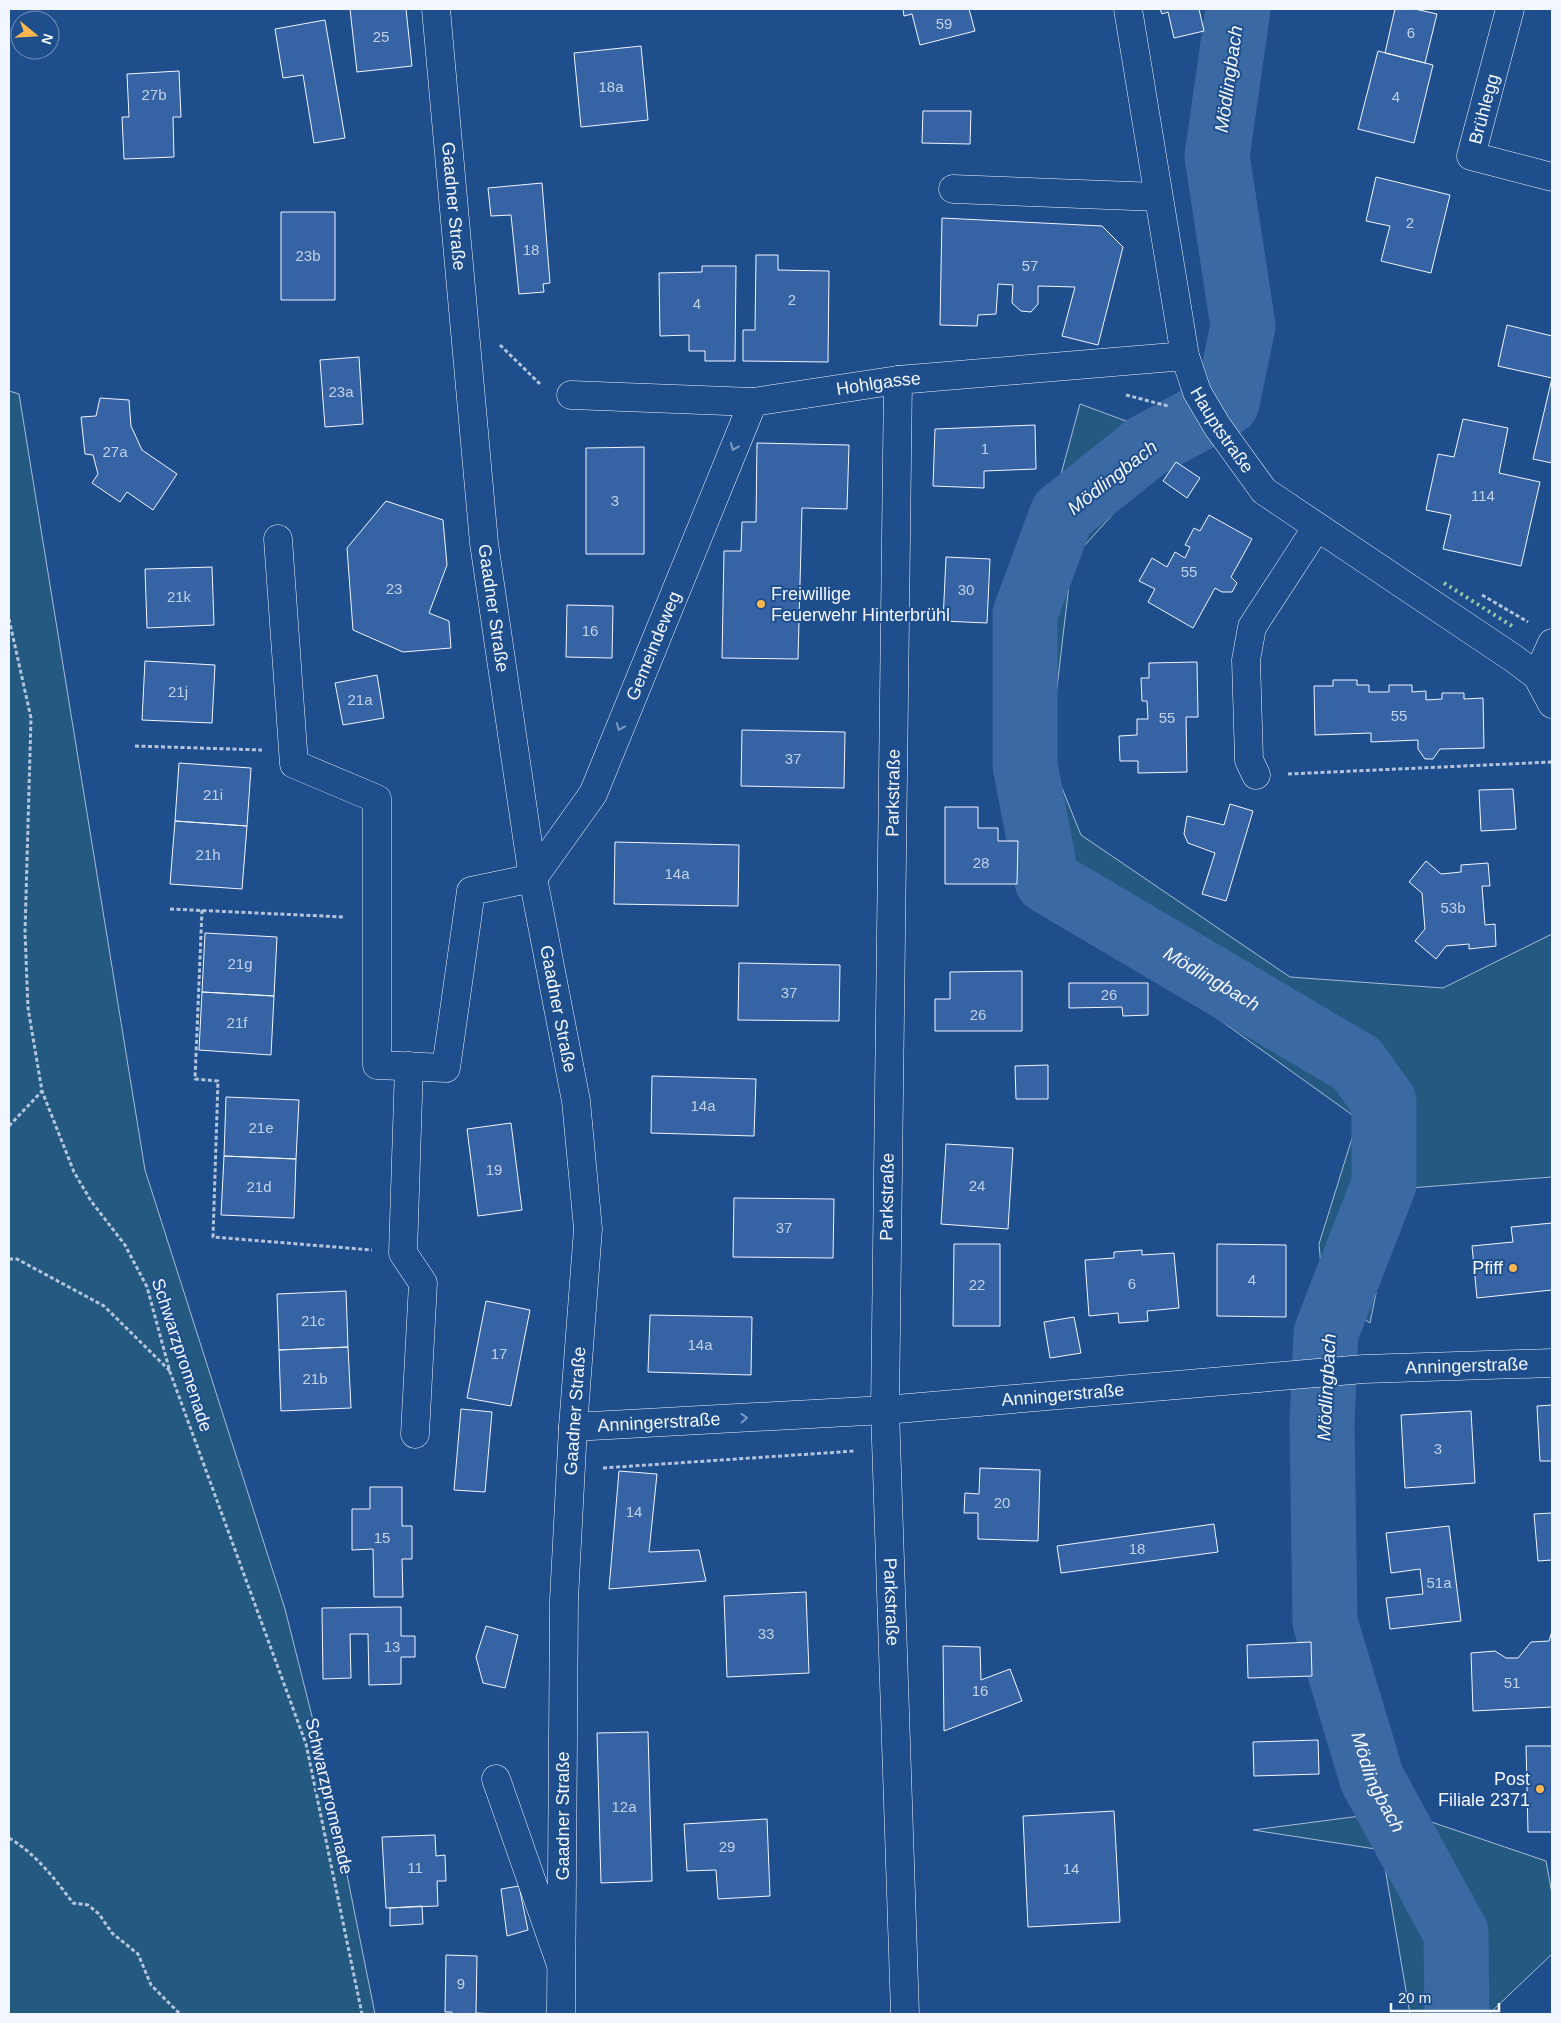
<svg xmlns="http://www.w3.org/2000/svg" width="1561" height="2023" viewBox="0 0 1561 2023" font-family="Helvetica,sans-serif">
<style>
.green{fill:#245a82;stroke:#a8bbd7}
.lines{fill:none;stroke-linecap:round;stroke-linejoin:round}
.river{stroke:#3b69a3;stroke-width:65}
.building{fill:#3563a3;stroke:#f2f6ff}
.minor-casing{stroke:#f2f6ff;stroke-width:29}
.major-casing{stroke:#f2f6ff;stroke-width:29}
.path{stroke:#b3c4dc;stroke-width:3;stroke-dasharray:4 2.5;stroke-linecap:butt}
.minor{stroke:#1f4e8c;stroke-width:28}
.major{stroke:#1f4e8c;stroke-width:28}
.hedge{stroke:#97c8a6;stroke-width:4;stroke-dasharray:2.5 4;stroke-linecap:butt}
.oneway{stroke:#7e9ac0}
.poi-dot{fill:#ffb74d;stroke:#1f4e8c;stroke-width:2}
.labels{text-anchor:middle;stroke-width:4;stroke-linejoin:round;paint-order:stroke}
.number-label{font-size:15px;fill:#c3d1e8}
.street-label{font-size:18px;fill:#f2f6ff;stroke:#1f4e8c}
.poi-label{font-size:18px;fill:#f2f6ff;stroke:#1f4e8c;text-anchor:end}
.water-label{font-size:19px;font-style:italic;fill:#f2f6ff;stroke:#1f4e8c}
</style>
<rect width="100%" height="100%" fill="#1f4e8c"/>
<path class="green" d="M9,391L19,394L145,1170L285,1609L328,1780L375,2014H9Z
M1080,404L1180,441L1072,559L1049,756L1081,835L1290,977L1443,988L1552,934V1177L1397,1189L1370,1323L1323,1289L1319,1244L1358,1119L1037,889L1029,728L1037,563Z
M1399,1811L1546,1861L1552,1894V1954L1489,2014H1410L1382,1850L1253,1830Z"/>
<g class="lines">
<path class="river" id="s1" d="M1238,9L1217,156L1243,326L1227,403L1147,446L1062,514L1025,614V765L1047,881L1357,1064L1384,1102V1184L1326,1333L1322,1422L1325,1622L1372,1779L1456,1933L1457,2014"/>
</g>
<path class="building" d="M350,9H406L412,66L357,72Z
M903,9H969L975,31L920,45L912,14L904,16Z
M1160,9H1199L1204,31L1174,38L1168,12L1162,14Z
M1395,9H1415L1437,14L1425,63L1385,53Z
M325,20L345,138L314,143L303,75L283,78L275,29Z
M641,46L648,120L581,127L574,53Z
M1378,51L1433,65L1414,143L1358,129Z
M179,71L181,117H173L174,157L124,159L122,117H129L127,74Z
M923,111H971L970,144L922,143Z
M1376,177L1450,195L1431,273L1381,261L1390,226L1366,221Z
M542,183L550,283L543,284L544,292L519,294L511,215L491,216L488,188Z
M281,212H335V300H281Z
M942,218L1102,226L1123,247L1098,345L1062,336L1075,287L1038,286V304L1031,312L1021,311L1012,303L1013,285L998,284L996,314L978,315L977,326L940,325Z
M756,255H778V270L829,271L828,362L743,361V330H755Z
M702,266H736L735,361H705V351H689V335L660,336L659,273L702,272Z
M1507,325L1552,336V463L1533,459L1552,378L1498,366Z
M359,357L363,424L325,427L320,360Z
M100,398L129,400L131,426L142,450L177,474L153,510L127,492L120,502L92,483L98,474L93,455L85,454L81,417L96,416Z
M1463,419L1508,428L1499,473L1540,482L1521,566L1443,549L1451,515L1426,510L1438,454L1454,457Z
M1035,425L1036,469L984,471V488L933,486L935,429Z
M757,443L849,445L847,509L802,508L798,659L722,658L724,551H741L742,522H756Z
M644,447V554H586V448Z
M1176,462L1200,478L1187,498L1163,481Z
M386,501L443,520L447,565L429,613L449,621L451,648L403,652L353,630L347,548Z
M1209,515L1252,539L1231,577L1237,583L1232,592H1222L1215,588L1193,628L1148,602L1155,589L1139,581L1152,558L1167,567L1175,552L1185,558L1190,547L1185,545L1194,528L1200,531Z
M946,557L990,559L987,623L943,621Z
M212,567L214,625L147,628L145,569Z
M567,605L613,606L612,658L566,657Z
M145,661L215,665L212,723L142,720Z
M1197,662L1198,717H1186L1187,772L1138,773V761H1120L1119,736L1137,735V719H1148L1147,701H1142L1141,678H1149V663Z
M377,675L384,718L343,725L335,683Z
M1333,680H1357V685H1369V692H1389V685H1412V692L1426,691V700L1442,699V693H1464V699L1483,698L1484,748L1440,749L1433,759H1425L1418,749V740L1371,742V733L1315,735L1314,686H1333Z
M742,730L845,732L844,788L741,786Z
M179,763L251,768L247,826L175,821Z
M1513,789L1516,829L1481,831L1479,790Z
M1230,804L1253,811L1226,901L1202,894L1215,853L1188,843L1184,834L1187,816L1224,825Z
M945,807H978V828H998V841H1018L1017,884H945Z
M175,821L247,826L242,889L170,884Z
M615,842L739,845L738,906L614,904Z
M1426,861L1441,874L1461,872V865L1488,863L1490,886H1482L1485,925L1495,924L1496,946L1469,949V944L1446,946L1436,959L1415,941L1425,929L1422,893L1409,882Z
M205,933L277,937L274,996L202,992Z
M739,963L840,965L839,1021L738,1020Z
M1022,971V1031H935V999H950V972Z
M1069,983H1148V1015L1123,1016L1122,1007L1069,1008Z
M202,992L274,996L271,1055L199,1050Z
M1048,1065V1099H1016L1015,1066Z
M652,1076L756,1079L754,1136L651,1133Z
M226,1097L299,1100L296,1159L224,1156Z
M511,1123L522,1210L478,1216L467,1129Z
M946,1144L1013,1148L1008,1229L941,1224Z
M224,1156L296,1159L294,1218L221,1215Z
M734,1198L834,1199L833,1258L733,1257Z
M1552,1223V1290L1477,1298L1472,1246L1513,1242L1511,1227Z
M954,1244H1000V1326H953Z
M1217,1244L1286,1245V1317L1217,1316Z
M1142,1250V1255L1174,1253L1179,1308L1147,1311L1148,1321L1119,1323L1118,1313L1089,1316L1085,1260L1114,1258V1252Z
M346,1291L348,1347L279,1350L277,1294Z
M486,1301L530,1310L511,1406L467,1398Z
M650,1315L752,1317L751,1375L648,1372Z
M1074,1317L1081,1353L1050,1358L1044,1322Z
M348,1347L351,1408L281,1411L279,1350Z
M1552,1405V1461H1540L1537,1406Z
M461,1409L492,1412L485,1492L454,1490Z
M1471,1411L1475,1483L1405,1488L1401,1415Z
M980,1468L1040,1470L1038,1541L978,1539V1513H964L965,1493L979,1494Z
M619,1471L657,1474L649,1552L699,1550L706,1581L609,1589Z
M370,1487H402V1526H412V1559H402L403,1597H374L373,1549L352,1550V1509H370Z
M1552,1513V1560L1538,1561L1534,1514Z
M1214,1524L1218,1552L1061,1573L1057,1546Z
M1449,1526L1461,1621L1390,1629L1386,1598L1423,1594L1420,1569L1391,1573L1386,1533Z
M806,1592L809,1673L727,1677L724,1596Z
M401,1607V1636H415V1657H401V1684L369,1685L368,1634H350L351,1678L323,1679L322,1608Z
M486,1626L518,1635L505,1688L483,1683L476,1657Z
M1552,1631V1707L1473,1711L1471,1653L1495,1651L1506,1658H1518L1531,1642L1549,1641Z
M1311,1642L1312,1676L1248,1678L1247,1645Z
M943,1646L980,1647L981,1680L1010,1669L1022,1701L944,1731Z
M648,1732L652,1881L601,1883L597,1733Z
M1318,1740L1319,1774L1254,1776L1253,1742Z
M1526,1746H1552V1832H1528Z
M1114,1811L1120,1922L1028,1927L1023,1816Z
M767,1819L770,1896L718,1899L716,1870L687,1871L684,1824Z
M435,1835L436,1856L445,1855L446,1881H437L438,1906L386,1908L382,1837Z
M519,1886L528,1930L507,1936L501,1889Z
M422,1906L423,1924L390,1926V1908Z
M446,1955L477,1956L476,2013L500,2014H452V2012H445Z"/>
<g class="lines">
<defs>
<g id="minor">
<path d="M1510,9L1471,156L1552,177"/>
<path d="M953,189L1158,197"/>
<path id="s2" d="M898,380L885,1410L905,2014"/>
<path id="s3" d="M571,395L753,402L898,380L1185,356"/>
<path id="s4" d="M278,539L294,764L377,799V1065L446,1068L471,891L533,878L593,794L753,402"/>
<path d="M1537,676L1552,643"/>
<path d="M1256,775L1249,760L1246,660L1252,627L1317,527"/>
<path d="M409,1066L403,1253L423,1283L415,1434"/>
<path id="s5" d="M573,1427L885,1410L1364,1369L1552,1363"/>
<path d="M496,1779L560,1962"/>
</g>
<g id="major">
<path id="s6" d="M436,9L484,543L533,878L576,1101L588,1229L573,1427L564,1600L561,2014"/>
<path id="s7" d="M1128,9L1185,356L1197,392L1217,426L1264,491L1513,658L1537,676L1552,704"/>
</g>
</defs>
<use href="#minor" class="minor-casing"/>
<use href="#major" class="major-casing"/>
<path class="path" d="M500,345L540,384
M1126,395L1168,406
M1482,595L1528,622
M9,619L31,718L25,932L28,1008L42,1091L74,1172L91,1201L125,1245L147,1287L170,1372L306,1744L362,2014
M135,746L262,750
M1288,774L1552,762
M170,909L344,917
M202,910L195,1079L218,1081L213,1237L372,1250
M9,1126L42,1091
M9,1259H17L104,1306L170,1371
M603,1468L855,1451
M9,1838C35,1853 55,1879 73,1903L88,1905L99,1914L112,1933L138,1954L151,1985L180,2014"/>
<use href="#minor" class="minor"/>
<use href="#major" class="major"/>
<path class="hedge" d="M1444,583L1512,626"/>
</g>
<defs><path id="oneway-chevron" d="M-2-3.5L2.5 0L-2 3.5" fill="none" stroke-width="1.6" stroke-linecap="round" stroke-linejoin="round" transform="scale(1.25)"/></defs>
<g class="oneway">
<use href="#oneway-chevron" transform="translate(734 447) rotate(112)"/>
<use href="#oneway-chevron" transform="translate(620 727) rotate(112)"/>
<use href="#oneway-chevron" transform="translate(744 1418) rotate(-3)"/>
</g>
<g class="poi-dot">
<circle cx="761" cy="604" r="5"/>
<circle cx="1513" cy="1268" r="5"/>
<circle cx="1540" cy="1789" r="5"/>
</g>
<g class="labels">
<g class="number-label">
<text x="944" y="29">59</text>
<text x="1411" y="38">6</text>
<text x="381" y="42">25</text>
<text x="611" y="92">18a</text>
<text x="154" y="100">27b</text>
<text x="1396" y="102">4</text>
<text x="1410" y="228">2</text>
<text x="531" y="255">18</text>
<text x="308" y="261">23b</text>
<text x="1030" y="271">57</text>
<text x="792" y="305">2</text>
<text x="697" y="309">4</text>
<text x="341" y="397">23a</text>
<text x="985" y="454">1</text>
<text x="115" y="457">27a</text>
<text x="1483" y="501">114</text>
<text x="615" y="506">3</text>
<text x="1189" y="577">55</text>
<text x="394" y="594">23</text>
<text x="966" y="595">30</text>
<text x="179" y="602">21k</text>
<text x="590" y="636">16</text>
<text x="178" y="697">21j</text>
<text x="360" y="705">21a</text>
<text x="1399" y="721">55</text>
<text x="1167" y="723">55</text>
<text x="793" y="764">37</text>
<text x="213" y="800">21i</text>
<text x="208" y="860">21h</text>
<text x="981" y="868">28</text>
<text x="677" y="879">14a</text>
<text x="1453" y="913">53b</text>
<text x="240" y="969">21g</text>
<text x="789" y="998">37</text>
<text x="1109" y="1000">26</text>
<text x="978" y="1020">26</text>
<text x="237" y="1028">21f</text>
<text x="703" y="1111">14a</text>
<text x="261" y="1133">21e</text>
<text x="494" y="1175">19</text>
<text x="977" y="1191">24</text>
<text x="259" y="1192">21d</text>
<text x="784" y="1233">37</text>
<text x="1252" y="1285">4</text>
<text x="1132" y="1289">6</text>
<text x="977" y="1290">22</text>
<text x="313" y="1326">21c</text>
<text x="700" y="1350">14a</text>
<text x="499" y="1359">17</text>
<text x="315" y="1384">21b</text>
<text x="1438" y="1454">3</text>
<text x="1002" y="1508">20</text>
<text x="634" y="1517">14</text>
<text x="382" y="1543">15</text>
<text x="1137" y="1554">18</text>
<text x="1439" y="1588">51a</text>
<text x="766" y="1639">33</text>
<text x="392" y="1652">13</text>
<text x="1512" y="1688">51</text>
<text x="980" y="1696">16</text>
<text x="624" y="1812">12a</text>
<text x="727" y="1852">29</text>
<text x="415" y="1873">11</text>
<text x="1071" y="1874">14</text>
<text x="461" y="1989">9</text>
</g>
<g class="street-label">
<text transform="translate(1484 109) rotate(-75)" y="6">Brühlegg</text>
<text dy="6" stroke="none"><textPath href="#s6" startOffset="198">Gaadner Straße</textPath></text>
<text dy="6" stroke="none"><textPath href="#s3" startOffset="309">Hohlgasse</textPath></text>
<text dy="6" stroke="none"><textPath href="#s7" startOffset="435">Hauptstraße</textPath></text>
<text dy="6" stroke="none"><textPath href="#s6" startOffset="602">Gaadner Straße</textPath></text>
<text dy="6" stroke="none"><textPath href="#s4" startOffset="1156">Gemeindeweg</textPath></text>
<text transform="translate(893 793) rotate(-89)" y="6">Parkstraße</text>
<text dy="6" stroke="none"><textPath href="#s6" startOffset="1008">Gaadner Straße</textPath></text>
<text transform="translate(887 1197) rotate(-89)" y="6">Parkstraße</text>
<text transform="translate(182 1355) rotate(72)" y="6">Schwarzpromenade</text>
<text dy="6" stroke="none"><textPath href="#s5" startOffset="896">Anningerstraße</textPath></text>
<text dy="6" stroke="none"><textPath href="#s5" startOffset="491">Anningerstraße</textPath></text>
<text transform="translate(575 1411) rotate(-86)" y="6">Gaadner Straße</text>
<text dy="6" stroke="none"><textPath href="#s5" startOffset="86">Anningerstraße</textPath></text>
<text dy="6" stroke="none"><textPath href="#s2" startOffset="1222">Parkstraße</textPath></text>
<text transform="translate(329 1796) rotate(77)" y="6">Schwarzpromenade</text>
<text transform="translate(563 1816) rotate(-90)" y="6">Gaadner Straße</text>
</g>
<g class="poi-label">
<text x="771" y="600" text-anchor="start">Freiwillige<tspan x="771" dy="21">Feuerwehr Hinterbrühl</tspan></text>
<text x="1503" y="1274">Pfiff</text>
<text x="1530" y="1785">Post<tspan x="1530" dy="21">Filiale 2371</tspan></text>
</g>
<g class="water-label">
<text transform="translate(1228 79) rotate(-82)" y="7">Mödlingbach</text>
<text transform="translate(1112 477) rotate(-38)" y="7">Mödlingbach</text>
<text dy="7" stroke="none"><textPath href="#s1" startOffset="1166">Mödlingbach</textPath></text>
<text transform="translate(1326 1387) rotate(-87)" y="7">Mödlingbach</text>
<text dy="7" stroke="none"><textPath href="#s1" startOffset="2081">Mödlingbach</textPath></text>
</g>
</g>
<rect width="1561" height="2023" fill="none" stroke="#f2f6ff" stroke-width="20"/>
<g transform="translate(35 35) rotate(108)"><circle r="24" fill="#1f4e8c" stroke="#7391ba"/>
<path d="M0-4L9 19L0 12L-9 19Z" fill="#ffb74d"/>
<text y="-8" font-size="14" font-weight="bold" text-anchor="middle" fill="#f2f6ff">N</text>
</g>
<path d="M1391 2003v8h108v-8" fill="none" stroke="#f2f6ff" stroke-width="2.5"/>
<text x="1398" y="2003" font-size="15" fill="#f2f6ff" stroke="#1f4e8c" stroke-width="4" paint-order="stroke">20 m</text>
</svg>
